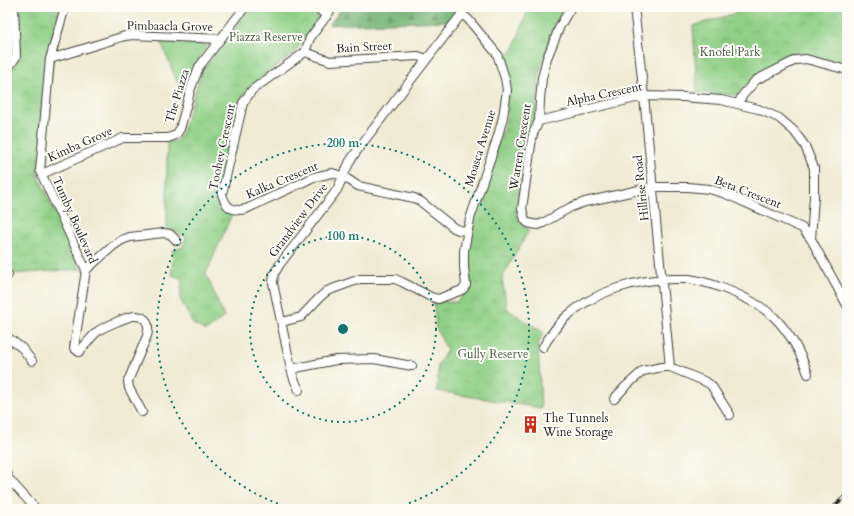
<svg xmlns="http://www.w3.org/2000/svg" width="854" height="516" viewBox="0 0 854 516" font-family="Cardo,serif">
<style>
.grass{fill:#8fcf86;stroke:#567651}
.forest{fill:url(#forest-firs);stroke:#486748}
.park{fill:url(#park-crowns);stroke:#567651}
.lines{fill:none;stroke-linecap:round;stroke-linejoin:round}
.minor-casing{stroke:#3c3b37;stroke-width:10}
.minor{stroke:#fff;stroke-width:8}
.rail-casing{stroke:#1c1c1c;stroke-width:3.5}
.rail{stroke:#fdfcf7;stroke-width:2;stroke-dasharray:6;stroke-linecap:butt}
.ring{fill:none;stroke:#0f766e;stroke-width:2;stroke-dasharray:2 4}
.labels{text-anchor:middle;stroke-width:4;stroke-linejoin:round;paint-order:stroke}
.street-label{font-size:12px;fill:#1c1c1c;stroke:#fdfcf7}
.park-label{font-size:12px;fill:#445b41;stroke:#fdfcf7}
.poi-label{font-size:12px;fill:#1c1c1c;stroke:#fdfcf7;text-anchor:start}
.centre{fill:#0f766e;stroke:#fdfcf7;stroke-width:2}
.ring-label{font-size:12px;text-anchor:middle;font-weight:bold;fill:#0f766e;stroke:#fdfcf7;stroke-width:4;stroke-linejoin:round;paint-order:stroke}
</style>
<defs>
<pattern id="forest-firs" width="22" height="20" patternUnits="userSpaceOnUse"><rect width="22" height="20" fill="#73b273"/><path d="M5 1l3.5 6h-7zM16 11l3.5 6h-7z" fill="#5e905e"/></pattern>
<pattern id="park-crowns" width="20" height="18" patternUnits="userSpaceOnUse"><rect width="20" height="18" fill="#8fcf86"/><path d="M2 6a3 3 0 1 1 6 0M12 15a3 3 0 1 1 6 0" fill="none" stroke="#7bb173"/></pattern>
</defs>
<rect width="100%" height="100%" fill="#fdfcf7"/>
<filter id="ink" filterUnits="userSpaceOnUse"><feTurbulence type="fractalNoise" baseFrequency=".025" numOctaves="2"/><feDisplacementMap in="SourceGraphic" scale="8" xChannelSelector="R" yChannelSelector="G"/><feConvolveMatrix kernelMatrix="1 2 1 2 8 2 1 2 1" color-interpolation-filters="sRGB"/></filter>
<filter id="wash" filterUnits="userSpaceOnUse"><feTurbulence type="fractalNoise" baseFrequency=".012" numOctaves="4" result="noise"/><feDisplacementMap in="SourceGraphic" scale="16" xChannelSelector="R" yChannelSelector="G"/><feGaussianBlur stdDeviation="0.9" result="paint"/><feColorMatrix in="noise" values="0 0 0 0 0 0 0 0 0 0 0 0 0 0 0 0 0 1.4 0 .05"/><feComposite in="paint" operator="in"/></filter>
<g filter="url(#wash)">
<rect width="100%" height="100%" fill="#efebd3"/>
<path class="grass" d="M161,42L208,45L193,68L188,85L178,84Z"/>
<path class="forest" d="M343,7H459L449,21L329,25Z"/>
<path class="park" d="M18,7H61L37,173L81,269L12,274L7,271V77L19,59Z
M250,7H307L319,17L294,53L253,84L240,100L218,195L223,206L232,214L206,274L224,317L206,331L193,324L180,299L182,279L172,275L173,250L183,247L186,236L167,229V143L177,141L182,133L201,73Z
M529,7H565L554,25L540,70L536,111L527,138L516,212L520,222L529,230L502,278L507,309L544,333L538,344L541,408L437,391L438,365L447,350L436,328L434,302H457L469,286L466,251L472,219L496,151L507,117L508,84L503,59L514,48Z
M756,7H847V68L798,54L755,76L737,95L697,93L693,26Z"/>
</g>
<g filter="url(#ink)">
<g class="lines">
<defs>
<path id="minor" d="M65,7L50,59L40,171L86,270L74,348L79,352C85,345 91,337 98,331C102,328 130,315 135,316C147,316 150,325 147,336L128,381L129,388L142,412
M316,7L327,16
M333,7L310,38L305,52L252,90L243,103L222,194C226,208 232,212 246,209L314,177L332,173L343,176L358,186L414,198L420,201L454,228L459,230L467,231
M571,7L560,26L547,58L542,78L540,100L539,121L533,134L531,145L522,209L525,220L528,223L538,225L543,223L571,207L585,202L653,187H688L709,189L726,194L802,228L811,239L847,305
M634,7L644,96L670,367
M305,52L330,61L418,56L427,59
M50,59L125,36L133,35L220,39
M7,70L16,57L14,7
M738,104L742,96L756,80L796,60L806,59L847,70
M539,121L644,96L683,97L721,100L758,109L779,118L794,131L805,146L814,168V197L811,239
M42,174L123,138H168L176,135L180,129L191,88L199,67L245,7
M86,270L113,246L122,240L130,237L163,233L170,234L177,241
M7,274L8,275
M282,322L301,317L320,297L327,291L360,279H395L402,282L431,297L438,299L462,290L464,288L466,285L464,267V251L470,219L498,136L503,117L507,90L505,78L497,54L468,19L462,14
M7,337L22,348L32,361
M543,347C550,336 557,324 567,316C595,291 637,279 674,279C679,279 684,279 689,279C716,283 754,299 774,317C790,333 801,353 808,374
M291,369L336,360L374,359L412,366
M299,390L294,379L291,369L273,283L274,274L280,264L337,190L350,161L361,145L467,7
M614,399L625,387L643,371L662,367H670L704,381L711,385L730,415
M7,475L8,478L36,509"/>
</defs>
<use href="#minor" class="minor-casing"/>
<use href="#minor" class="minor"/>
<defs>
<path id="rail" d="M832,509L847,494"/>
</defs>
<use href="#rail" class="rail-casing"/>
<use href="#rail" class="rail"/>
</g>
</g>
<g class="ring">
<circle cx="343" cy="329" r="93"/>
<path d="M295 509A186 186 0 1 1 391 509"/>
</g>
<defs>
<symbol id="building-bare" viewBox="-9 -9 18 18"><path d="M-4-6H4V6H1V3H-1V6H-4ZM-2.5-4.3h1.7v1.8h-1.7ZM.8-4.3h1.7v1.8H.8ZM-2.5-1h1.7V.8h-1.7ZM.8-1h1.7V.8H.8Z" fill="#c8321e" stroke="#fdfcf7" stroke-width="2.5" paint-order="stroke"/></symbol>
</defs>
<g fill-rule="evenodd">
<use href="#building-bare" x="518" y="412" width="25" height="25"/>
</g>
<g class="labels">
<g class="street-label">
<text transform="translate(170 26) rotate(1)" y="4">Pimbaacla Grove</text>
<text transform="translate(364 47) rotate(-3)" y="4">Bain Street</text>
<text transform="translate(604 94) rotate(-12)" y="4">Alpha Crescent</text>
<text transform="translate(177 96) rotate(-73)" y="4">The Piazza</text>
<text transform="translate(80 144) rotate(-24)" y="4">Kimba Grove</text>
<text transform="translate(222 147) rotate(-78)" y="4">Toohey Crescent</text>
<text transform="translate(520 147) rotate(-81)" y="4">Warren Crescent</text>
<text transform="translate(480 148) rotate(-73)" y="4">Moasca Avenue</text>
<text transform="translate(282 180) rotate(-23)" y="4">Kalka Crescent</text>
<text transform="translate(641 188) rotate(-96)" y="4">Hillrise Road</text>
<text transform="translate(748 192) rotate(21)" y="4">Beta Crescent</text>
<text transform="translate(75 220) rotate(66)" y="4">Tumby Boulevard</text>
<text transform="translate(298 220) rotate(-53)" y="4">Grandview Drive</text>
</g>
<g class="park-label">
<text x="266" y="41">Piazza Reserve</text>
<text x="730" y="56">Knofel Park</text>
<text x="493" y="358">Gully Reserve</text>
</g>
<g class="poi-label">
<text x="543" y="422">The Tunnels<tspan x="543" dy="14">Wine Storage</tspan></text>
</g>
</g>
<circle cx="343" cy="329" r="6" class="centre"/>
<g class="ring-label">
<text x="343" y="147">200 m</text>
<text x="343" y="240">100 m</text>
</g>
<rect width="854" height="516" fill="none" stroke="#fdfcf7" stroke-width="24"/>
</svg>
